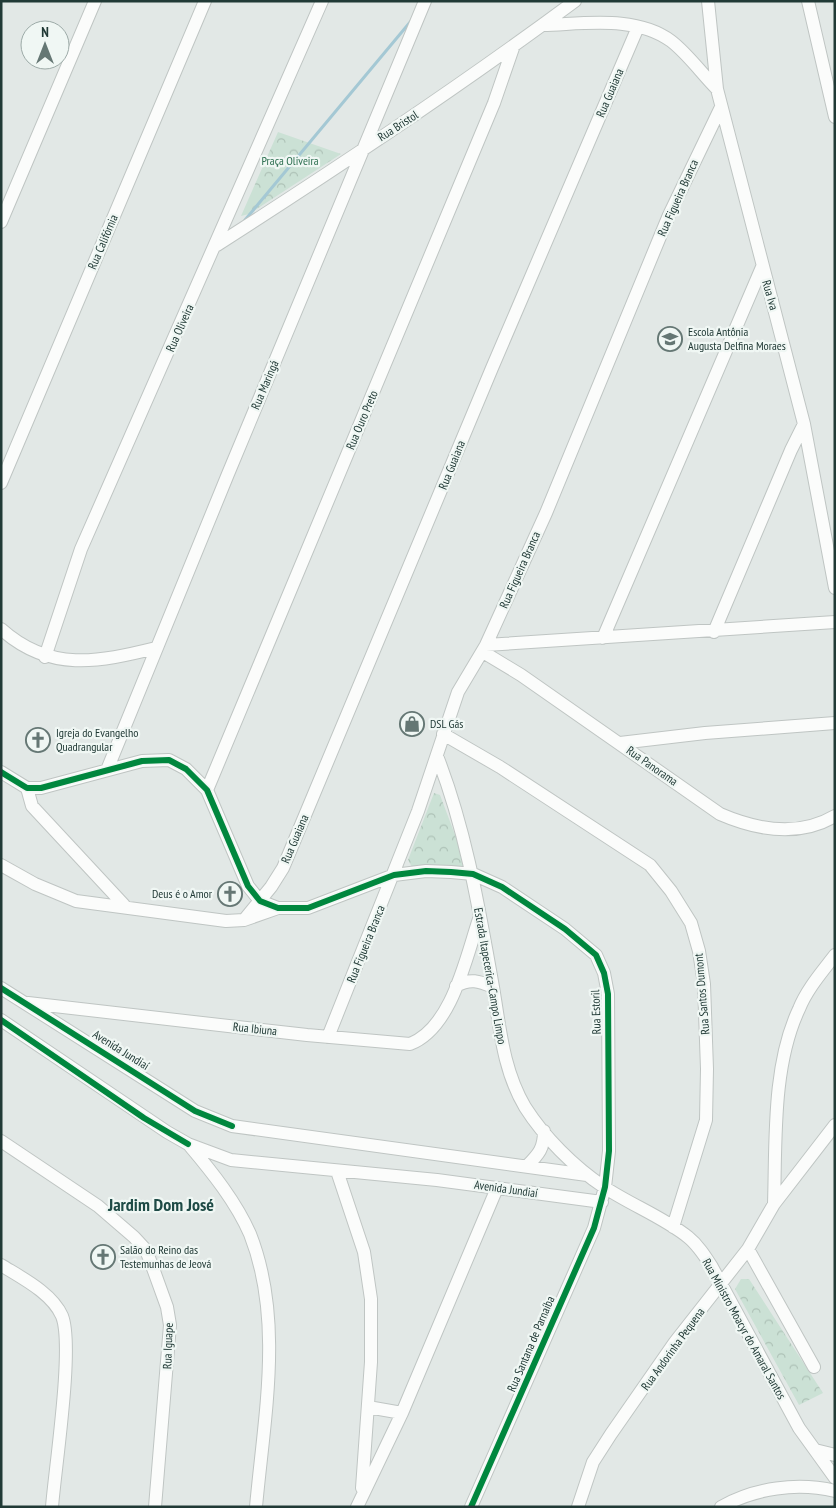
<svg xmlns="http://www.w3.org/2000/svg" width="836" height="1508" viewBox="0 0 836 1508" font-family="'PT Sans Narrow',sans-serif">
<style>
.park{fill:url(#park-crowns)}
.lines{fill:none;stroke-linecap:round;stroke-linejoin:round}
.stream{stroke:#a4c8d4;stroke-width:3}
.minor-casing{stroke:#bfc5c3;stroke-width:14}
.minor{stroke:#fbfcfb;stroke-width:12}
.cycleway-casing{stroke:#f0f7f4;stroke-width:9}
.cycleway{stroke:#00873e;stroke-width:6}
.labels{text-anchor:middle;stroke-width:4.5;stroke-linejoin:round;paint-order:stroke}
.street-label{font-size:12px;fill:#213a36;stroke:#f0f7f4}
.park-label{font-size:12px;fill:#2d6f50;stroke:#f0f7f4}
.poi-label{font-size:12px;fill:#213a36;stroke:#f0f7f4;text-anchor:start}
.district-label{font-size:18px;font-weight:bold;fill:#1e4b46;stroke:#f0f7f4}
</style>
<defs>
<pattern id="park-crowns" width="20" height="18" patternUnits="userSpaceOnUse" patternTransform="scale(1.25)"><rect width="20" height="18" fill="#cbe1d5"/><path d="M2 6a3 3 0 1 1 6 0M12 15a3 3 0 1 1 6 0" fill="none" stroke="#aec2b7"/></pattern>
</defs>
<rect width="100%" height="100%" fill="#e2e8e6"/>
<path class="park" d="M278,132L341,154L249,214L241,216Z
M434,793L440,795L466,864L461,868L412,867L408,860Z
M741,1279H749L823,1393L799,1405L735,1289Z"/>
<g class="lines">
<path class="stream" d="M245,220L411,21"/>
<defs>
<path id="minor" d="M708,1L717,89L804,424L835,588
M808,1L835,117
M543,25C584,24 636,15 671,41C688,54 702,74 717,89
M1,222L95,1
M217,245C339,167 459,87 575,1
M1,483L205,1
M1,629C50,673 99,662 156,648
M714,632L791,450L804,424
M603,638L762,267
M486,645L835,622
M483,652L521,675L720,814C757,830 798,838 835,816
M45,657L81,549L322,1
M443,734L500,767L650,865L671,891L691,923L699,951L704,984L707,1069L706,1120L673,1227
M620,743L705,733L835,723
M437,756C466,830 479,909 493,987C500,1028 503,1070 525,1107C544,1137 574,1167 604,1187C631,1205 663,1217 688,1237C698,1245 705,1256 712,1267L799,1428L835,1478
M107,770L228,474L425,1
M1,772L27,788H41L142,761L169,760L186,769L207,790L248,886L260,901L278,908H308L394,875L426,871L451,872L473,874L502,887L565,929L596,955L604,973L608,994L609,1151L605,1187L594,1228L471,1507
M27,788L32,806L124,905
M207,790L494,103L513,48
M1,865L35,884L76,901L226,921L244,920L278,908
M244,920L271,887L283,868L492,368L638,27
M456,986C470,978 479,981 493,987
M1,988L195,1111L232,1126L587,1175
M28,1003L307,1035L410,1044C452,1028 466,957 479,919
M1,1020L167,1132L188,1144L231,1160L437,1180L602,1202
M328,1037L418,811L458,692L486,645L546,513L669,215L721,107
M1,1141L98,1206L134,1237L146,1250L154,1271L167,1307L170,1325L155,1507
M190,1146C212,1172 236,1202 250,1234C284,1320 264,1417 256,1507
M527,1166C539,1154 544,1148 544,1131
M337,1171L364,1252L371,1299V1362L362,1488
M774,1204C776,1142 772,1066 799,1009C807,989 822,972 835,955
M748,1249L814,1367
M1,1265C22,1278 52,1293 62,1316C74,1346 55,1468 52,1507
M368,1407L402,1413
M815,1450L835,1455
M357,1507L402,1413L497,1188
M578,1507L593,1462L611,1434L675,1342L748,1249L774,1204L835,1125
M721,1507C755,1488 797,1482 835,1491"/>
</defs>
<use href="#minor" class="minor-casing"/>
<use href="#minor" class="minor"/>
<defs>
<path id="cycleway" d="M1,772L27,788H41L142,761L169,760L186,769L207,790L248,886L260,901L278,908H308L394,875L426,871L451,872L473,874L502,887L565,929L596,955L604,973L608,994L609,1151L605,1187L594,1228L471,1507
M1,988L195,1111L232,1126
M1,1020L144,1118L188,1144"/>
</defs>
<use href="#cycleway" class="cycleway-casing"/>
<use href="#cycleway" class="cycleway"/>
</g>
<defs>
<symbol id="school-ring" viewBox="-11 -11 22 22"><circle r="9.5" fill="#f0f7f4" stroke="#657774" stroke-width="1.5"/><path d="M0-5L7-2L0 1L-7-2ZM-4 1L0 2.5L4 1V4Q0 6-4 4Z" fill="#657774"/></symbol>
<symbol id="shop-ring" viewBox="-11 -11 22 22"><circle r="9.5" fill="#f0f7f4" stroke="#657774" stroke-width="1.5"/><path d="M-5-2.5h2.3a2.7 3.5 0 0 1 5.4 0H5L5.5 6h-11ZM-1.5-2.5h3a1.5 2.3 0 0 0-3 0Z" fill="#657774"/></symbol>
<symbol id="church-ring" viewBox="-11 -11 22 22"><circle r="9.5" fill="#f0f7f4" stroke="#657774" stroke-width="1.5"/><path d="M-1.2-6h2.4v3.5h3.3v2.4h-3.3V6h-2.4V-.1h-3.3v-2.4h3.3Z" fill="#657774"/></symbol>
</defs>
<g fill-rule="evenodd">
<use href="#school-ring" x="656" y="325" width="28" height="28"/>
<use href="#shop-ring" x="398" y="710" width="28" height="28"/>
<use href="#church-ring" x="24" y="726" width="28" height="28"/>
<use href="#church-ring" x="216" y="880" width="28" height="28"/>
<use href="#church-ring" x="89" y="1243" width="28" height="28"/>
</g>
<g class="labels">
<g class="street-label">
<text transform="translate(610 93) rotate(-67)" y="4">Rua Guaiana</text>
<text transform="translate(398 126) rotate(-33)" y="4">Rua Bristol</text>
<text transform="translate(678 198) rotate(-66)" y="4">Rua Figueira Branca</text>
<text transform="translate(103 242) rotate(-67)" y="4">Rua Califórnia</text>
<text transform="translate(770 295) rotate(74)" y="4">Rua Iva</text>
<text transform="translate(180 328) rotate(-66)" y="4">Rua Oliveira</text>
<text transform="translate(265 385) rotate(-67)" y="4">Rua Maringá</text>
<text transform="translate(362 420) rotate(-67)" y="4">Rua Ouro Preto</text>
<text transform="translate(452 465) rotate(-68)" y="4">Rua Guaiana</text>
<text transform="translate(520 570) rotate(-66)" y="4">Rua Figueira Branca</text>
<text transform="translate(652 766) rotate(35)" y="4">Rua Panorama</text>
<text transform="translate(295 839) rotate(-67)" y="4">Rua Guaiana</text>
<text transform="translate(366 944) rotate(-68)" y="4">Rua Figueira Branca</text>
<text transform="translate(490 976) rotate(80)" y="4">Estrada Itapecerica-Campo Limpo</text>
<text transform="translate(702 994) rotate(-95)" y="4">Rua Santos Dumont</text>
<text transform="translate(596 1012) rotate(-92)" y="4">Rua Estoril</text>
<text transform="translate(255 1029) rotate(6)" y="4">Rua Ibiuna</text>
<text transform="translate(121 1050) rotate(32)" y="4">Avenida Jundiaí</text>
<text transform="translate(506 1189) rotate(8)" y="4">Avenida Jundiaí</text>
<text transform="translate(744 1329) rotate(61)" y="4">Rua Ministro Moacyr do Amaral Santos</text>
<text transform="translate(531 1344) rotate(-67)" y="4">Rua Santana de Parnaíba</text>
<text transform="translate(168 1346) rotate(-88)" y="4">Rua Iguape</text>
<text transform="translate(673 1349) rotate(-54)" y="4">Rua Andorinha Pequena</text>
</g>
<g class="park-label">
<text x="290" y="165">Praça Oliveira</text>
</g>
<g class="poi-label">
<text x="688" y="336">Escola Antônia<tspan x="688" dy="14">Augusta Delfina Moraes</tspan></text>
<text x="430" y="728">DSL Gás</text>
<text x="56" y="737">Igreja do Evangelho<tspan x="56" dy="14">Quadrangular</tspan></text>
<text x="212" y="898" text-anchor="end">Deus é o Amor</text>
<text x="120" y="1254">Salão do Reino das<tspan x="120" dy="14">Testemunhas de Jeová</tspan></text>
</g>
<g class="district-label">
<text x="161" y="1211">Jardim Dom José</text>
</g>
</g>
<rect width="836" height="1508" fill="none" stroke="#213a36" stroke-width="5"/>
<g transform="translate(45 45)"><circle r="24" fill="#f0f7f4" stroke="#9daba8"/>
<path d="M0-4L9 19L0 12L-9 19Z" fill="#657774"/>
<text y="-8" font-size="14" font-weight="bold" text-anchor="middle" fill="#213a36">N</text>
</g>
</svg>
